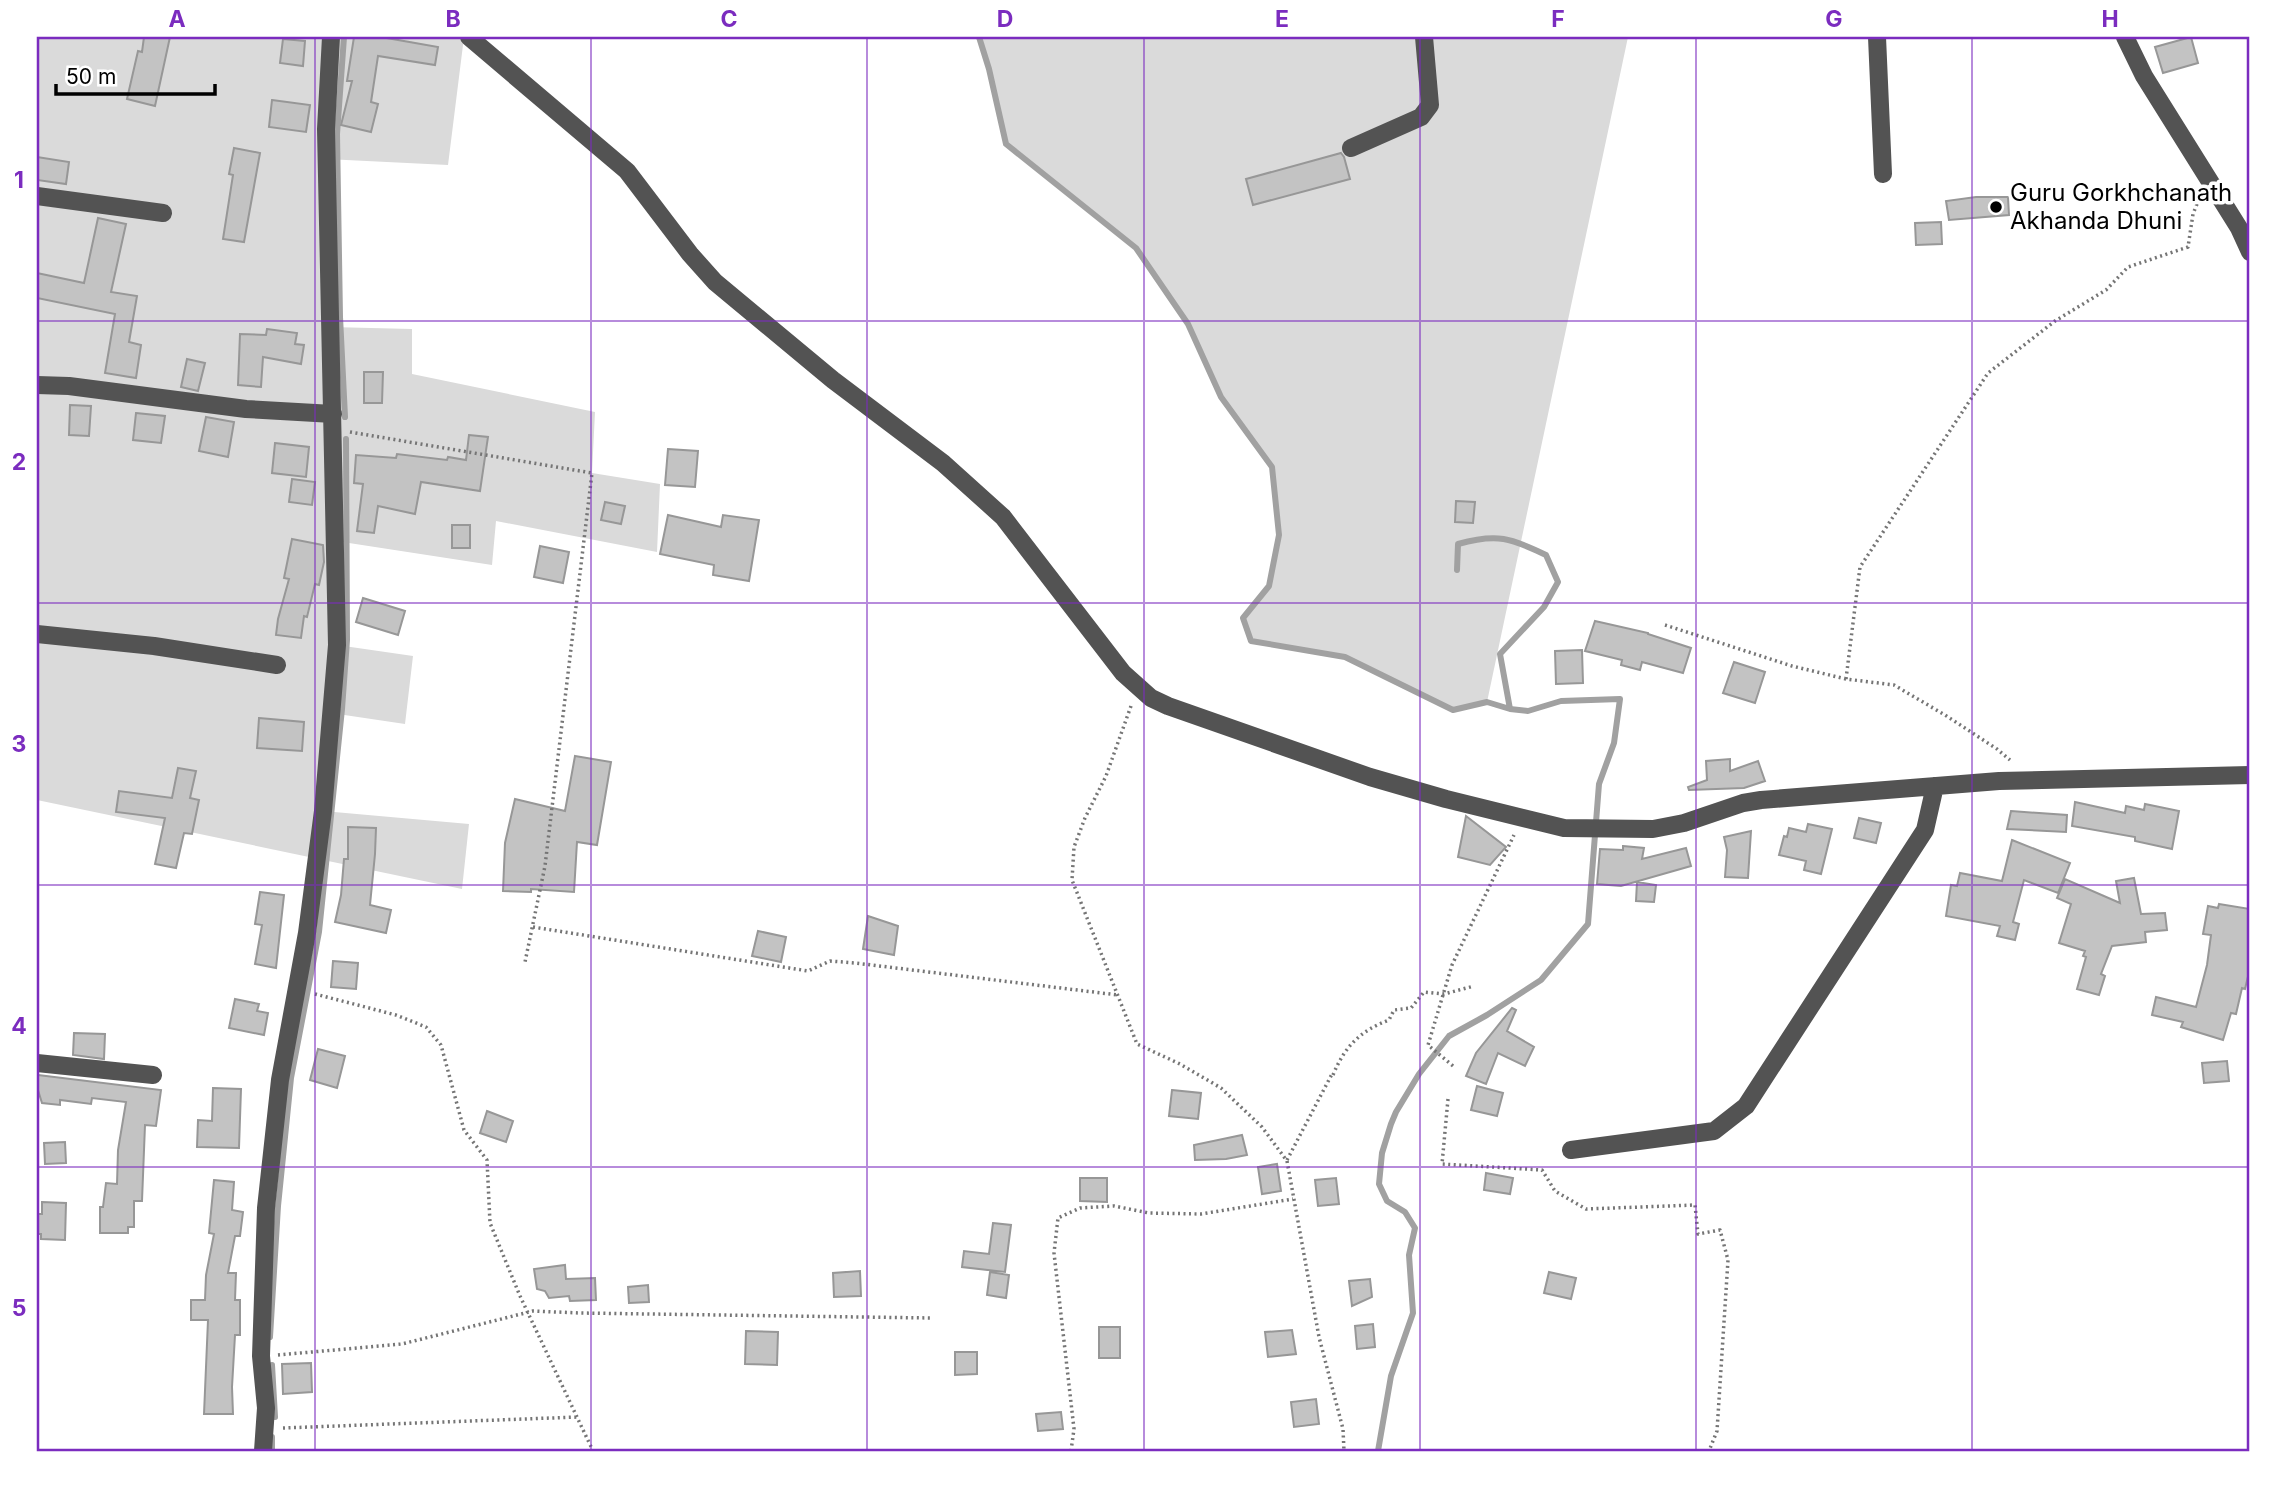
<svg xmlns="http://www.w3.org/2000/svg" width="2287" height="1488" viewBox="0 0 2287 1488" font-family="Inter,sans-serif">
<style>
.green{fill:#dadada}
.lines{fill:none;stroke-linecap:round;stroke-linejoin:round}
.stream{stroke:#a1a1a1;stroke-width:6}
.building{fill:#c3c3c3;stroke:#979797;stroke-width:2}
.path{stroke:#757575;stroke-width:3.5;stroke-dasharray:2 3.5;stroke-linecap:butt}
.minor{stroke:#535353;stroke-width:18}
.grid{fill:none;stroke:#7b2cbf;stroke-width:2;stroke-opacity:0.55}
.poi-dot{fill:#000;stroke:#fff;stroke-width:2.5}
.labels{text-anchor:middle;stroke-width:7;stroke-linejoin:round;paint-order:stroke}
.poi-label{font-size:24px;fill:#000;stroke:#fff;text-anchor:start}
.neatline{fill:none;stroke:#7b2cbf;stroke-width:2.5}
.grid-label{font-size:23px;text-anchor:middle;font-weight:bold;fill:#7b2cbf}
</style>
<rect width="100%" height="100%" fill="#fff"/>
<path class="green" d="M37,37H464L448,165L326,159L330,327L412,329V374L595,412L592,473L660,484L657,552L496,521L492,565L336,541L337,645L413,656L405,724L331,713L323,811L469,824L462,889L37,800Z
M979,37H1628L1487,702L1453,710L1345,657L1251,641L1243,618L1269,586L1279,535L1272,467L1221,397L1188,324L1136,248L1006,144L989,69Z"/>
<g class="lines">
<path class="stream" d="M344,37L337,134L340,317L345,417
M979,37L989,69L1006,144L1136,248L1188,324L1221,397L1272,467L1279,535L1269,586L1243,618L1251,641L1345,657L1453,710L1487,702L1510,709
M270,1337L278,1206L291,1078L319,932L342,709L347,640L346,439
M272,1365L275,1417
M272,1451V1437
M1378,1451L1391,1376L1413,1313L1409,1255L1415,1228L1405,1212L1387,1201L1379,1184L1382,1153L1391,1124L1396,1112L1419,1074L1449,1036L1487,1015L1541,980L1588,924L1599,784L1614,743L1620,699L1561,701L1528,711L1510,709L1500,654L1544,607L1558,582L1546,555C1511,538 1497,533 1458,544L1457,570"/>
</g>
<path class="building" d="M144,37H170L155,106L127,99L138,51L142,52Z
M354,37H388L387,38L438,47L435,65L378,56L371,102L378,104L371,132L341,125L352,81H347Z
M2191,37L2198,63L2163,73L2155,47Z
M283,39L305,41L303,66L280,63Z
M272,100L310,105L306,132L269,127Z
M234,148L260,153L244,242L223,239L233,175L229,174Z
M1341,153L1344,157L1350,179L1253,205L1246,179Z
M37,157L69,162L66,184L37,180Z
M1976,197H2008L2009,215L1949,220L1946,201Z
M98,218L126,224L111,292L137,296L129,342L141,345L136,378L105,373L115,314L37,298V273L84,283Z
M1941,222L1942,244L1916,245L1915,223Z
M267,329L297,333L295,344L304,345L301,364L263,357L261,387L238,385L240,334L266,335Z
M187,359L205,363L198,391L181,387Z
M364,372H383L382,403H364Z
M70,405L91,406L89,436L69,435Z
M136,413L165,416L161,443L133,440Z
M206,417L234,422L228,457L199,451Z
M469,435L488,437L480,491L421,482L415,514L378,506L374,533L357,531L363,484L354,483L356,455L396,458L397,454L447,460L448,457L466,460Z
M275,443L309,447L306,477L272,473Z
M668,449L698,451L695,487L665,485Z
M292,479L315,482L312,505L289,502Z
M1456,501L1475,502L1473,523L1455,522Z
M605,502L625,506L621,524L601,520Z
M668,515L721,527L723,515L759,520L749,581L713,575L714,565L660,554Z
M452,525H470V548H452Z
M292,539L323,545L324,562L319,585L315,584L307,617L304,616L301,638L276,635L278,619L289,579L284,578Z
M540,546L569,552L563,583L534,577Z
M363,598L405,611L398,635L356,622Z
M1595,621L1648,633V634L1691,648L1683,673L1642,662L1640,670L1621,665L1622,660L1585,651Z
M1582,650L1583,683L1556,684L1555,651Z
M1734,662L1765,672L1755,703L1723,693Z
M259,718L304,722L302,751L257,748Z
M575,756L611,762L597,845L577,842L574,892L531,889V892L503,891L505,843L515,799L565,811Z
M1730,759V771L1758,761L1765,781L1744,788L1689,790L1688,787L1707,780L1706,761Z
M178,768L196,771L190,798L199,800L192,834L184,833L176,868L155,864L165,818L116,812L119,791L172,798Z
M2075,802L2125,813L2126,806L2144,810L2145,804L2179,811L2172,849L2135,841V837L2072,826Z
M2011,811L2067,815L2066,832L2007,829Z
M1466,816L1506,847L1490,865L1458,857Z
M1859,818L1881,823L1876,843L1854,838Z
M1808,824L1832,829L1821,874L1804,870L1806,861L1779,855L1784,836L1787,837L1789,828L1806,832Z
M348,827L376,828L375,854L370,905L391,910L386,933L335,922L341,895L344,859H348Z
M1751,831L1748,878L1725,877L1727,850L1724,837Z
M2012,840L2070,863L2058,893L2024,880L2013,922L2019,924L2015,940L1997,936L2000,926L1946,916L1951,885L1957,886L1960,873L2002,881Z
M1623,846L1644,848L1642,859L1686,848L1691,866L1621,886L1597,884L1600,849L1623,850Z
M2134,878L2141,914L2165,913L2167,930L2145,932L2146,942L2112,946L2101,974L2105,976L2099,995L2077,989L2086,957L2083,956L2085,951L2059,943L2071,904L2057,898L2065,879L2120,903L2116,881Z
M1637,882L1656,885L1654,902L1636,901Z
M260,892L284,895L276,968L255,964L262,925L255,924Z
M2219,904L2250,909V968L2245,989L2242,988L2236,1014L2231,1013L2223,1040L2181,1027L2183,1022L2152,1015L2156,997L2196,1007L2207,965L2211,935L2203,934L2208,906L2218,908Z
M868,916L898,926L894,955L863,949Z
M758,931L786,937L781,962L752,956Z
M333,961L358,963L356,989L331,987Z
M235,999L259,1004L257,1011L268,1013L264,1035L229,1028Z
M1512,1008L1516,1010L1507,1031L1534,1047L1525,1066L1498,1053L1486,1084L1466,1076L1476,1053Z
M74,1033L105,1034L104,1059L73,1055Z
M318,1049L345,1056L337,1088L310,1080Z
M2227,1061L2229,1081L2204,1083L2202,1063Z
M38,1075L161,1090L156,1126L145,1125L142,1201H134V1227H128V1233H100V1207H103L106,1183L117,1184L118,1150L126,1102L92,1098L91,1104L60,1100V1105L42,1103L37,1087Z
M1477,1086L1503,1093L1497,1116L1471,1110Z
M213,1088L241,1089L239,1148L197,1147L198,1120L212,1121Z
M1172,1090L1201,1093L1198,1119L1169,1116Z
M487,1111L513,1121L506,1142L480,1133Z
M1242,1135L1247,1155L1226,1159L1195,1160L1194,1145Z
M65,1142L66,1163L45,1164L44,1143Z
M1277,1164L1281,1191L1262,1194L1258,1167Z
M1486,1173L1513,1178L1510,1194L1484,1190Z
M1080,1178H1107V1202L1080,1201Z
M1336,1178L1339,1204L1318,1206L1315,1180Z
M214,1180L234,1182L232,1210L243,1212L240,1236H235L228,1273H236L235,1300H240V1335H235L232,1387L233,1414H204L208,1320H191V1300H205L206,1275L214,1234L209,1233Z
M42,1202L66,1203L65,1240L41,1239V1234H37V1214H42Z
M993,1223L1011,1225L1005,1272L962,1267L964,1251L989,1254Z
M565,1265L566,1279L595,1278L596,1300L570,1301L569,1296L549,1298L545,1291L537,1289L534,1269Z
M860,1271L861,1296L834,1297L833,1273Z
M990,1272L1009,1275L1006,1298L987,1295Z
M1549,1272L1576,1278L1571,1299L1544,1293Z
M1370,1279L1372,1297L1352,1306L1349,1281Z
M648,1285L649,1302L629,1303L628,1287Z
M1373,1324L1375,1347L1357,1349L1355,1326Z
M1099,1327H1120V1358H1099Z
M1292,1330L1296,1354L1268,1357L1265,1332Z
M746,1331L778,1332L777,1365L745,1364Z
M955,1352H977V1374L955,1375Z
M311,1363L312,1392L283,1394L282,1364Z
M1316,1399L1319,1424L1294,1427L1291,1402Z
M1061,1412L1063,1429L1038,1431L1036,1414Z"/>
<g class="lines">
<path class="path" d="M350,432L592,473L545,866L525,962
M1665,625L1792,666L1846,679L1894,685L1945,715L1997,749L2010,760
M1846,679L1860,567L1988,373L2055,321L2106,290L2128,267L2188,247L2193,214L2199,199
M1131,706L1106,776L1085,818L1074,847L1072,880L1137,1044L1180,1064L1221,1088L1262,1127L1287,1161L1319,1337L1343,1429L1344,1451
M533,927L808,971L830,961L855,963L1118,995
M315,994L396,1015L426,1027L441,1045L464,1130L487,1160L490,1223L520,1296L593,1451
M1453,1066L1428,1045L1452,965L1514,835
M1333,1075C1345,1046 1360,1031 1389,1020L1394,1010L1411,1008L1424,992L1444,994L1474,986
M1448,1099L1442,1164L1542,1170L1555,1191L1586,1209L1695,1205L1698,1234L1720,1230L1728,1260L1717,1431L1709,1451
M1287,1160L1332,1074
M37,1179H39
M278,1355L402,1344L533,1311L580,1313L932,1318
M283,1428L578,1417
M1071,1451L1074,1429L1054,1253L1058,1218L1080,1208L1114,1206L1149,1213L1201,1214L1293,1199"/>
<path class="minor" d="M469,37L627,171L690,254L715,282L833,380L943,463L1003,517L1123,673L1151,698L1168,706L1370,777L1446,799L1564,828L1653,829L1684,823L1743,803L1761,800L1999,781L2250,775
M1877,37L1883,174
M2125,37L2144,76L2239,228L2250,252
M1351,148L1421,117L1430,105L1424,37
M37,196L163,213
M37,385L69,386L246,409L333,414
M37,634L154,646L277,665
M37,1063L153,1075
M1571,1150L1714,1131L1746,1106L1925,830L1935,786
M263,1451L266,1408L261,1356L266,1208L280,1080L307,933L323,811L337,645L326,129L331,37"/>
</g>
<path class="grid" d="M315,37V1451M591,37V1451M867,37V1451M1144,37V1451M1420,37V1451M1696,37V1451M1972,37V1451M37,321H2250M37,603H2250M37,885H2250M37,1167H2250"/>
<circle class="poi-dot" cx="1996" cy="207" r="7"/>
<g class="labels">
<g class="poi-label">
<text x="2010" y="201">Guru Gorkhchanath<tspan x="2010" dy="28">Akhanda Dhuni</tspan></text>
</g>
</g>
<rect width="2287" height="1488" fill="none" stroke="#ffffff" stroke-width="77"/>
<path d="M56 84v10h159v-10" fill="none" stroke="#000000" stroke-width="3.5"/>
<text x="66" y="84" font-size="21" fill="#000000" stroke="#ffffff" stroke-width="5" paint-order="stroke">50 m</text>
<rect x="38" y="38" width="2210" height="1412" class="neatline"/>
<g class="grid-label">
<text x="177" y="27">A</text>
<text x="453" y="27">B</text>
<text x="729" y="27">C</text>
<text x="1005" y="27">D</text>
<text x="1282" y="27">E</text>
<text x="1558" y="27">F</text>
<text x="1834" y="27">G</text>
<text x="2110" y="27">H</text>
<text x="19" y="188">1</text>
<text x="19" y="470">2</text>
<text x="19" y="752">3</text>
<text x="19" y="1034">4</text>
<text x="19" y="1316">5</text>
</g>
</svg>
